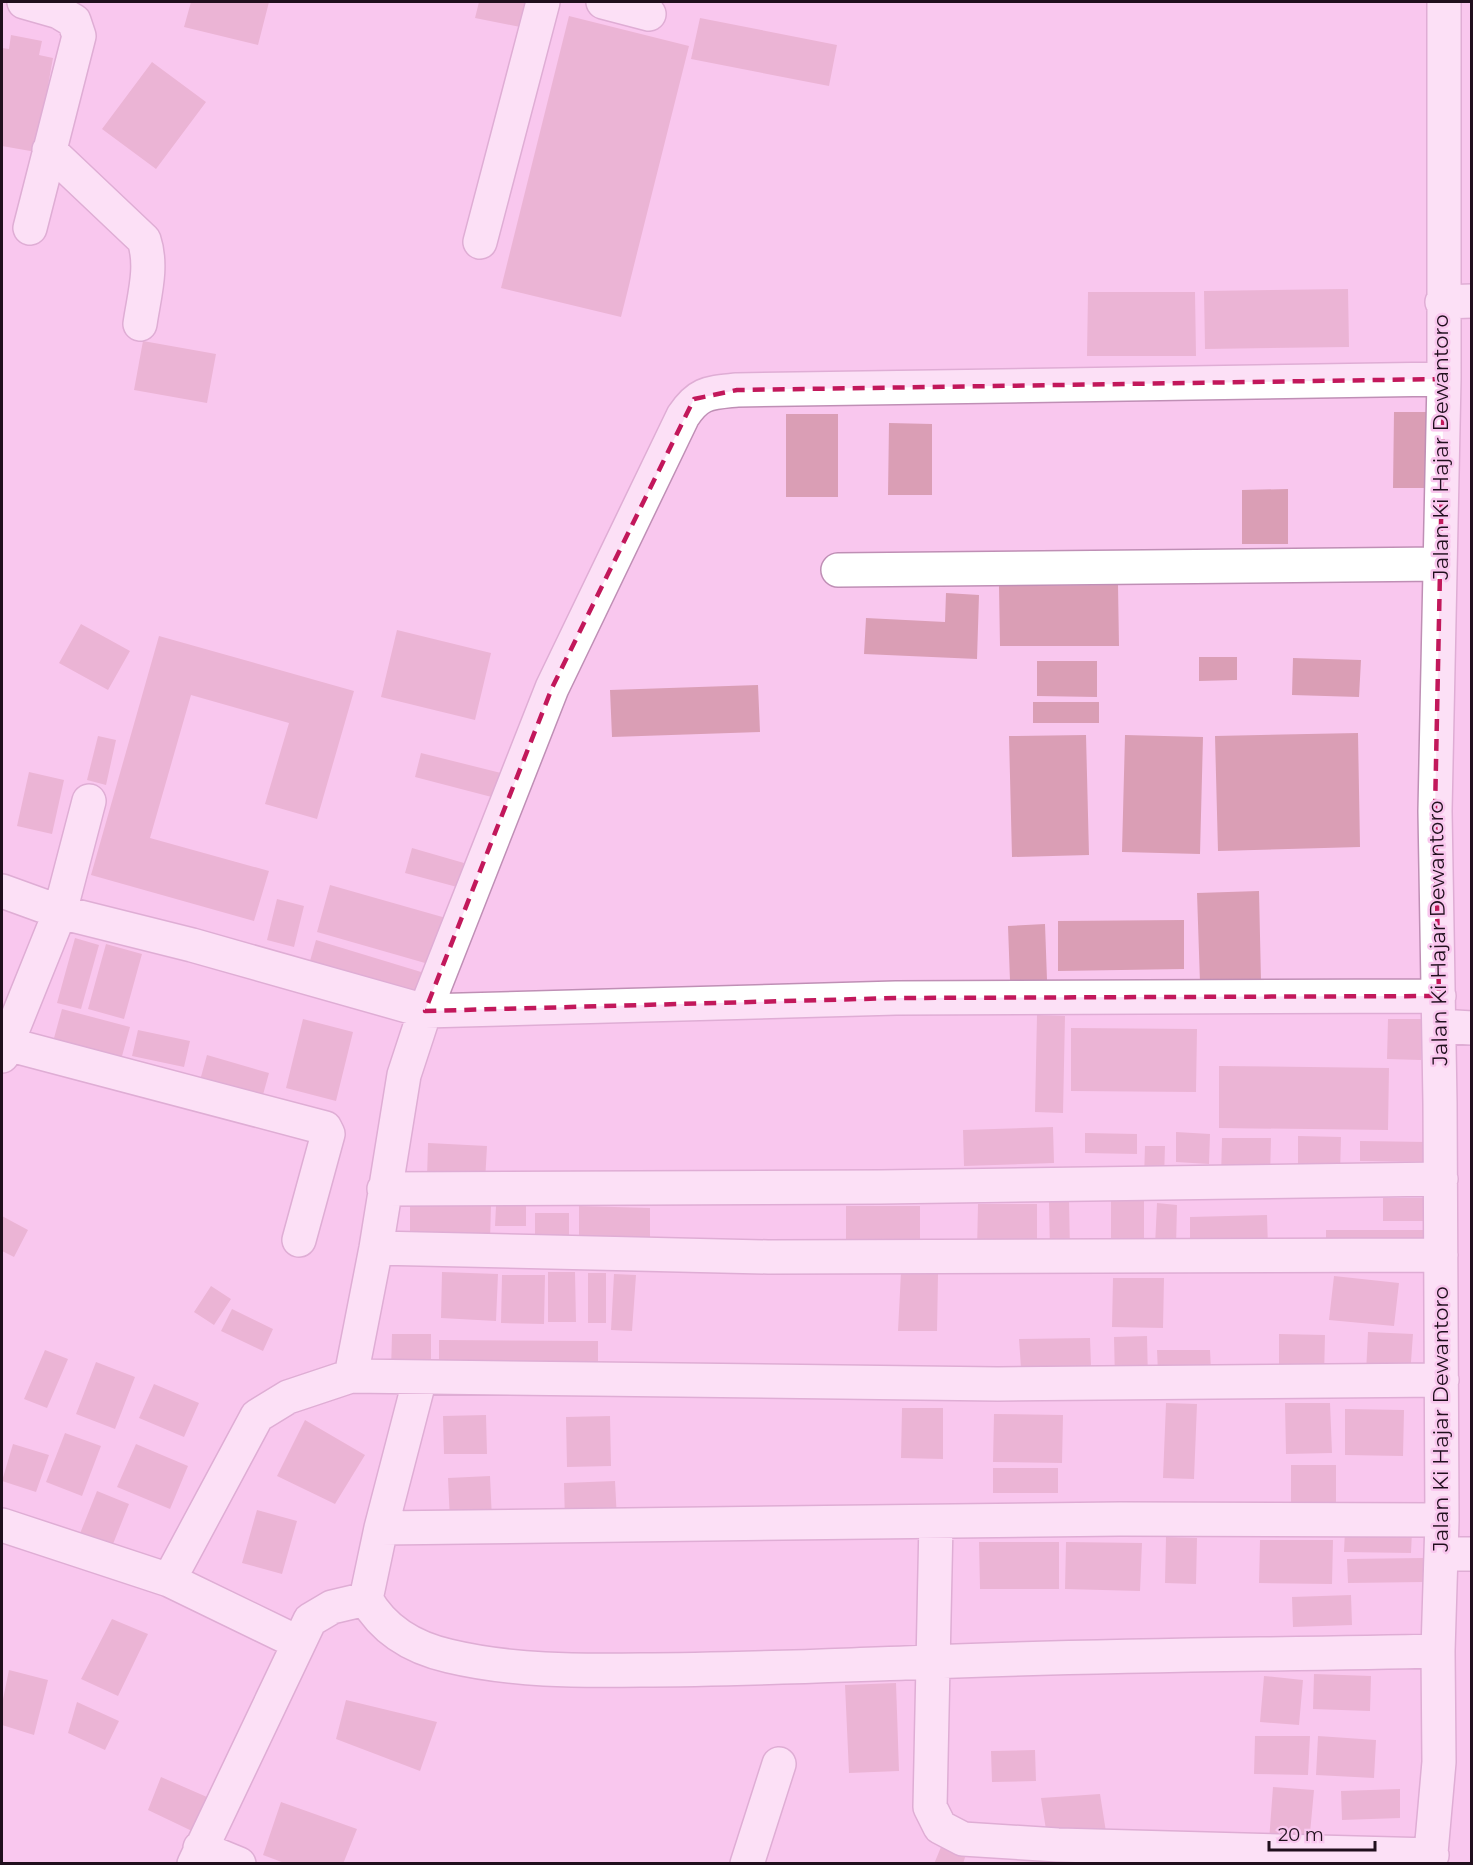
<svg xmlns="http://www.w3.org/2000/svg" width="1473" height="1865" viewBox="0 0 1473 1865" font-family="Montserrat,sans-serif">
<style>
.building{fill:#da9eb5}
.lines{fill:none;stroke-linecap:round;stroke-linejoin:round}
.minor-casing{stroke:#bf8fb5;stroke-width:36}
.minor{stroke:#fff;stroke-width:33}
.marked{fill:none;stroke:#c2185b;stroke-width:4.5;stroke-dasharray:12 8;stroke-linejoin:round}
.labels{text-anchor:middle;stroke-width:5;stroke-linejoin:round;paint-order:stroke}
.street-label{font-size:21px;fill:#200f1d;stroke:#f9c7ee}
</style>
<rect width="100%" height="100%" fill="#f9c7ee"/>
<path class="building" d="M191,2H269L258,45L184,27Z
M479,2H536L530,29L475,18Z
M569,16L689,46L621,317L501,288Z
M700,18L837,45L829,86L691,59Z
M11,35L42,41L39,55L53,58L36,152L2,146V48L9,49Z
M152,62L206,102L156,169L102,129Z
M1348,289L1349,347L1205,349L1204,291Z
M1088,292H1195L1196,356H1087Z
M143,341L216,354L207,403L134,390Z
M1394,412H1428L1427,488H1393Z
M786,414H838V497H786Z
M889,423L932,424V495H888Z
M1288,489V544H1242V490Z
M1118,585L1119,646H1000L999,586Z
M946,593L979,595L977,659L864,654L866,618L945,622Z
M81,624L130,651L108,690L59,663Z
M397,630L491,653L475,720L381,697Z
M159,636L354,691L317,819L265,804L289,723L191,695L150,838L269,871L254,921L91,875Z
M1199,657H1237V680L1199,681Z
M1293,658L1361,660L1359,697L1292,695Z
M1037,661H1097V697L1037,696Z
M758,685L760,732L612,737L610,690Z
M1033,702H1099V723H1033Z
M1358,733L1360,847L1218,851L1215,736Z
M1086,735L1089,855L1012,857L1009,736Z
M1125,735L1203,737L1200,854L1122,852Z
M98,736L116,740L106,785L87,780Z
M421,753L513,776L507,801L415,777Z
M29,772L64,780L52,834L17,826Z
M412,848L464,863L457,887L405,873Z
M330,885L453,920L439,967L317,932Z
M1259,891L1261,981L1200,983L1197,893Z
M277,899L304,906L294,947L267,940Z
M1184,920V969L1058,971V921Z
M1045,924L1047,980L1010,981L1008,926Z
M75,938L99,945L81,1009L57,1003Z
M316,940L431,975L425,995L310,961Z
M106,944L142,954L124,1019L88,1009Z
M62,1009L130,1027L119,1067L51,1049Z
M1037,1015L1065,1016L1063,1113L1035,1112Z
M303,1019L353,1032L336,1101L286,1088Z
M1388,1019H1422L1421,1060L1387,1059Z
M1071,1028L1197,1029L1196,1092L1071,1091Z
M138,1030L190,1041L184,1067L132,1056Z
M207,1055L269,1073L261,1102L199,1084Z
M1219,1066L1389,1068L1388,1130L1219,1128Z
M1053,1127L1054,1163L964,1166L963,1130Z
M1176,1132L1210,1134L1209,1164L1176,1162Z
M1085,1133L1137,1134V1154L1085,1153Z
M1298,1136L1341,1137L1340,1173L1298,1172Z
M1222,1138H1271L1270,1178H1221Z
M1360,1141L1429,1142V1162L1360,1161Z
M428,1143L487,1146L485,1182L427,1178Z
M1145,1146H1165L1164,1179L1144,1178Z
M1383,1198H1434L1435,1221H1383Z
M1111,1199H1144V1244H1111Z
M1049,1200H1069L1070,1252H1050Z
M410,1203L491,1205L490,1242L410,1241Z
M1157,1203L1177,1205L1176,1247L1155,1246Z
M978,1204H1037V1251H977Z
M496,1206H526V1226H495Z
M579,1206L650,1208V1249L579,1248Z
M846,1206H920V1249H846Z
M535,1213H569V1247L535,1246Z
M1267,1215L1268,1248L1190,1249V1217Z
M2,1216L28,1230L14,1257L2,1251Z
M1326,1230H1437L1438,1251H1326Z
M442,1272L498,1274L496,1321L441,1318Z
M548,1272H575L576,1322H548Z
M901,1272L938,1274L937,1331H898Z
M588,1273H606V1323H588Z
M614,1274L636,1275L632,1331L611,1330Z
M502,1275H545L544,1324L501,1323Z
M1334,1276L1399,1283L1394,1326L1329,1320Z
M1113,1278H1164L1163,1328L1112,1327Z
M211,1286L231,1299L214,1325L194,1312Z
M232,1309L273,1329L263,1351L221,1331Z
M1368,1332L1413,1334L1410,1376L1366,1373Z
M392,1334H431V1371H391Z
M1279,1334L1325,1335L1324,1377H1279Z
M1147,1336L1148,1381H1115L1114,1337Z
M1090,1338L1091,1366L1021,1368L1019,1339Z
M439,1340L598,1341V1374L439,1373Z
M45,1350L68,1359L47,1408L24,1399Z
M1157,1350H1210L1211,1372L1158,1373Z
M96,1362L135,1377L115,1429L76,1414Z
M154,1384L199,1403L184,1437L139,1418Z
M1166,1403L1197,1404L1194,1479L1163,1478Z
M1285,1403H1330L1332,1453L1286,1454Z
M902,1408H943V1459L901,1458Z
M1345,1409L1404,1410L1403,1456L1345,1455Z
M994,1414L1063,1415L1062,1463L993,1462Z
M486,1415L487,1454H444L443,1416Z
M610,1416L611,1466L567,1467L566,1417Z
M305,1420L365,1455L335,1504L277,1476Z
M65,1433L101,1446L82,1496L46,1482Z
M13,1444L49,1455L36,1492L2,1481Z
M136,1444L188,1466L170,1509L117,1487Z
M1291,1465H1336V1513H1291Z
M993,1468H1058V1493H993Z
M490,1476L492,1520L450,1521L448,1478Z
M615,1481L617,1520L565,1522L564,1483Z
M97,1491L129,1504L111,1549L79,1536Z
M257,1510L297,1521L282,1574L242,1563Z
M1345,1530L1412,1531L1411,1553L1344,1552Z
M1166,1537L1197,1538L1196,1584L1165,1583Z
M1260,1540H1333L1332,1584L1259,1583Z
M979,1542H1059V1589H980Z
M1066,1542L1142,1543L1140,1591L1065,1589Z
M1423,1558L1424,1582L1348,1583L1347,1559Z
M1351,1595L1352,1625L1293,1627L1292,1597Z
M112,1619L148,1634L118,1696L81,1679Z
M9,1670L48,1680L34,1735L2,1725V1704Z
M1314,1674L1371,1676L1370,1711L1313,1709Z
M1264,1676L1303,1680L1299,1725L1260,1722Z
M896,1683L899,1771L849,1773L845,1685Z
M346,1700L437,1722L420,1771L336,1739Z
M77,1702L119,1721L105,1750L68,1733Z
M1255,1736H1310L1308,1775L1254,1774Z
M1318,1736L1376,1740L1374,1778L1316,1775Z
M1035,1750L1036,1781L992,1782L991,1751Z
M161,1777L207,1797L192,1831L148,1810Z
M1273,1787L1314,1790L1309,1844L1269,1841Z
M1400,1789V1818L1342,1820L1341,1791Z
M1100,1794L1106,1832L1047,1836L1041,1798Z
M281,1802L357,1829L343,1864H287L263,1855Z
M941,1847L966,1854L963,1864H934Z"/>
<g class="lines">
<defs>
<path id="minor" d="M24,2L59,12L74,21L79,36L30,228
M603,2L649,14
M49,150L144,240C153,267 144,296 140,324
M480,242L543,2
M1442,302L1472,301
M838,570L1440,564
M2,891L60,912L192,945L425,1011L896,998L1439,996
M1439,1026L1472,1028
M7,1044L325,1128L328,1134L299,1240
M2,1056L60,912L89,801
M384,1189L880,1187L1441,1179
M376,1248L768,1257L1441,1255
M351,1376L376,1248L404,1075L425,1011L552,688L683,416C699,392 709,393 737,390L1444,379
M936,1522L930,1807L940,1827L963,1839L1058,1845L1432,1855
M2,1525L169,1580L299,1643
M381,1528L420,1378
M1441,1554H1472
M169,1580L257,1416L288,1397L351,1376L998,1384L1442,1380
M366,1599C384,1631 414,1648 449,1656C512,1671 577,1671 641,1670C729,1670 817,1666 905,1663C1082,1655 1260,1655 1438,1651
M200,1848L239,1864
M194,1864L310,1620L332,1607L366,1599L381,1528L1120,1519L1442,1520
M747,1864L779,1764
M1430,1864L1439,1762L1438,1651L1442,1520L1440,1103L1435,811L1444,379V2"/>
</defs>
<use href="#minor" class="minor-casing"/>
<use href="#minor" class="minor"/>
</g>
<path d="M0 0H1473V1865H0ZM1444,379L1435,811L1439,996L896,998L425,1011L552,688L694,399L737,390Z" fill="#f9c7ee" fill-opacity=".55" fill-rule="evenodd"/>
<path class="marked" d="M1444,379L1435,811L1439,996L896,998L425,1011L552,688L694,399L737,390Z"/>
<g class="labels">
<g class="street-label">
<text transform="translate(1441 447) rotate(-90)" y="7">Jalan Ki Hajar Dewantoro</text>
<text transform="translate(1438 933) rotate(-91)" y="7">Jalan Ki Hajar Dewantoro</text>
<text transform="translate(1441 1419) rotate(-90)" y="7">Jalan Ki Hajar Dewantoro</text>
</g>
</g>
<rect width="1473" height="1865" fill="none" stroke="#200f1d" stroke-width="6"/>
<path d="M1269 1841v9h106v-9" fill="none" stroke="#200f1d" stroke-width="3"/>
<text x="1278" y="1841" font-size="18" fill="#200f1d" stroke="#f9c7ee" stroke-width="4.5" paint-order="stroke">20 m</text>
</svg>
